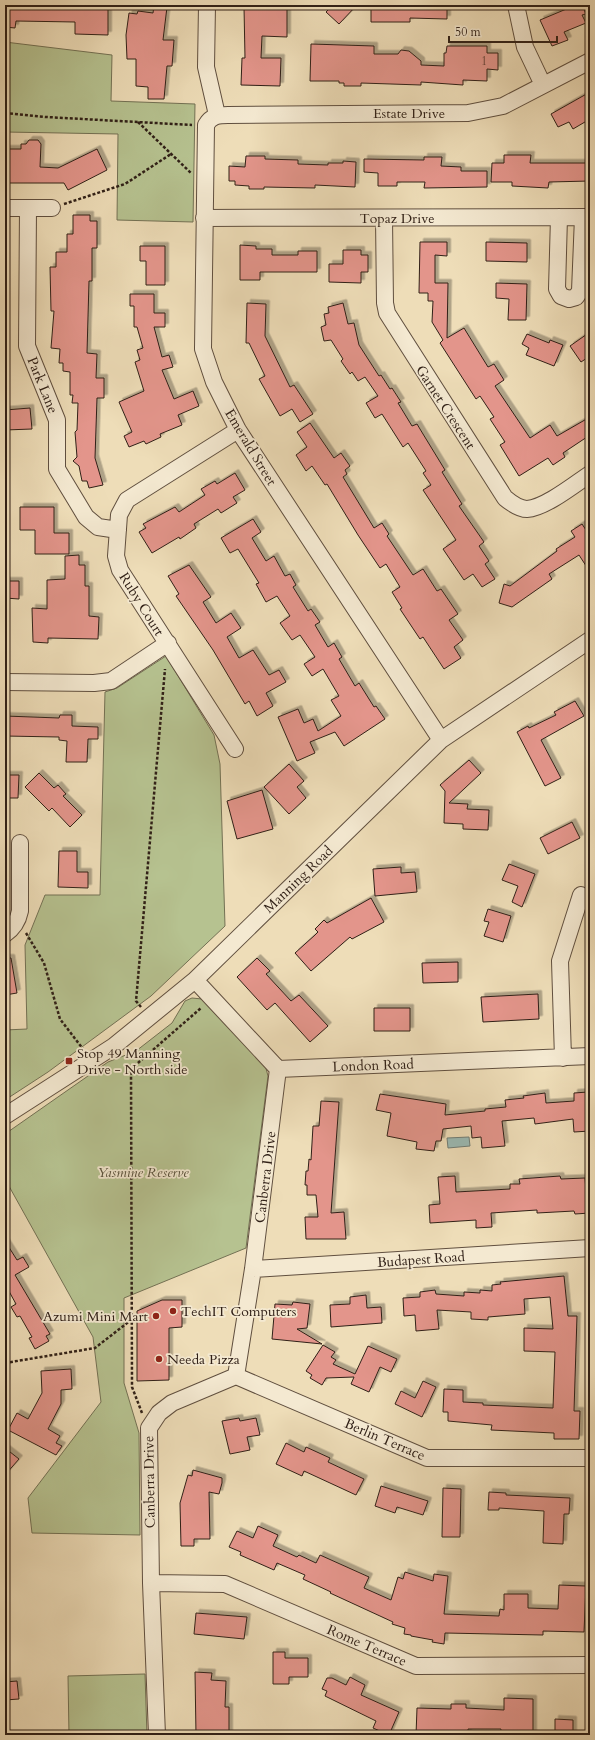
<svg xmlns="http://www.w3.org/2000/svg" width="595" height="1740" viewBox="0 0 595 1740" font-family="Cardo,serif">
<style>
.green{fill:#b6c290;stroke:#737154}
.water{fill:#9bbbb5;stroke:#707d76}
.building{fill:#e3958b;stroke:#302017;filter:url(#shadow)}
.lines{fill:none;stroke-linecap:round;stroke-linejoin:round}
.minor-casing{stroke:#604f3f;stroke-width:18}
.path{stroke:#302017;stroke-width:2.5;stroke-dasharray:3 2;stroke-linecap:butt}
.minor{stroke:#f4e9d1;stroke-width:16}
.poi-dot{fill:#8f2418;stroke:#f4e9d1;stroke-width:1.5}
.labels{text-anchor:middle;stroke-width:3.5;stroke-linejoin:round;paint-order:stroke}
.number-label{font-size:12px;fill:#5d3d34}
.street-label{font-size:14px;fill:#302017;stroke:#f4e9d1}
.poi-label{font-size:14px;fill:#302017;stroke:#f4e9d1;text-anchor:start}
.park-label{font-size:14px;font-style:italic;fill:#58513b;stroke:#f4e9d1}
</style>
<defs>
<filter id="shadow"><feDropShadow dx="3.5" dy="-3.5" stdDeviation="0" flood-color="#0004"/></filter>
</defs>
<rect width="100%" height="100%" fill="#eeddb8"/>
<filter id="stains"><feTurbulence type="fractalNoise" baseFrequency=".005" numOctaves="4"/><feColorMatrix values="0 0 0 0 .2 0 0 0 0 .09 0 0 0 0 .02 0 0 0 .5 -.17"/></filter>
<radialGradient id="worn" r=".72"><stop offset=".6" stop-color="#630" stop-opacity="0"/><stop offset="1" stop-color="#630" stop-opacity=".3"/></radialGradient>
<path class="green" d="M5,42L112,55L111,101L195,104L193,222L117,220L118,134L5,132Z
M166,656L214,735L220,764L225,926L151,996L48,1072L5,1100V1030L27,1029L25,945L45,895H100L105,692L117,688Z
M192,998L202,999L264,1061L268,1076L246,1248L124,1298V1383L139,1433L140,1535L32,1533L28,1498L101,1402L93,1337L5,1179V1134L108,1062L136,1051L172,1023L185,1001Z
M145,1674L147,1735H69L68,1676Z"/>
<path class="water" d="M469,1137L470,1146L448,1148L447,1138Z"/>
<path class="building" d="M5,5H66V9H92V5L108,6V35L75,34V22L16,21L15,28L5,27Z
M154,5L167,7L163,40H174L172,66H167L164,99H148V87L136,86V59H127L126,35L129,13L137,14L138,11L153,13Z
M333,5H357L339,24L326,12Z
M371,5H447V19L410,18V22H371Z
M576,5H582L586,14L582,15L586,23L564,32L568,40L552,46L540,20Z
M244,7L287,8V37L262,36L261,58H281L280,86L241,85L242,58H245Z
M311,44L374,46V54H398L401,50L409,51L421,61V65L444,66V53H446L447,46H487V53H498V70L487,69V81L463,80V85L421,82V85L361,83V86H344V83H339V81H310Z
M590,92V119L573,129L569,122L558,127L551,114Z
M29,140H38L41,144L40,167L58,168L97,149L107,170L68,190L64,183H5V149H21V144H26Z
M504,155H531L530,163H590V181L549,182L548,188L512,186V182H491L492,163H504Z
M246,156H265V159L298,160V164L328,165V163H343V161L356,162L355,187L315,185V188L264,187V189H249V186L235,185V181H229V166L245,167Z
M424,157H442L441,166L461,167V171H487V187L424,188L425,182H397V186H378V173L364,172V159L424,160Z
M73,215H90V221H97V248H92V281H89L87,353L97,354L96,378H104V398H97L95,458L103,485L89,488L87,481H82L79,466L73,461L77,457L75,432L77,430L78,403H72L73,395H70V372L63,371V363H59L60,349L51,348L54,311H51L50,267H56V252H67V234H73Z
M420,242H447V256L435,255V283H448L447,338L464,328L488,367L494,364L504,380L495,386L530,438L550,425L557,436L590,417V435L563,453L565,457L553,465L548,458L519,476L500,445L505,442L490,419L494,417L480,396L476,399L440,343L443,340L432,322L433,301H428V293H419Z
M486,242L527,243V262L486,261Z
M240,245L256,246V249H272V255H298V251H317V272H260V280H240Z
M140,246H165V285H146V261H140Z
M343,250H361V255H368V272H361V283L329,282V264H343Z
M496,283L527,284L526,320H508L509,299L496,298Z
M130,294H154V313H165V327H154L162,357L169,355L173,367L162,370L174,399L193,391L199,406L178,415L182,425L160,434L161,437L146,444L144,441L129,447L124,436L132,432L119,402L144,391L135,362L140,360L137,350L143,348L137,327H134V306H130Z
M247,303L266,304L265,336L290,387L294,385L313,414L300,422L292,409L280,416L259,379L265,376L249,343H246Z
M343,303L348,324L354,323L359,345L379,376L381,375L390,389L392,388L401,402L398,403L412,426L417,424L423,434L445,470L442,472L462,504L459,506L484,542L479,546L489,561L485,564L495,579L482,587L473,574L464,580L443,549L456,540L423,490L431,485L423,473L426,471L408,443L403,447L382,414L375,418L366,403L378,396L365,377L358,381L352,372L350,374L341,361L343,359L331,340L324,341L321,327L326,325L324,314L329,313L328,307Z
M590,332V356L581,362L570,346Z
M527,334L549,343L550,340L563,345L554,366L526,355L529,348L522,344Z
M30,408L32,429L5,430V410Z
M310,423L334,458L341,453L350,466L345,470L347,474L343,477L374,528L382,523L389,534L387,536L413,575L423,569L437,591L441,589L458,614L449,620L463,640L454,647L461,658L444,669L423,637L420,639L400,609L402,608L392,592L400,587L386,564L380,568L358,535L327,484L325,485L312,466L306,471L296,455L307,447L297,432Z
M235,473L245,490L233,497L237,503L221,513L218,509L194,524L196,528L180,539L179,537L152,553L139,532L146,528L143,524L175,507L179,512L205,495L201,489L215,481L217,484Z
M20,507H54V533H69V554H35V530H20Z
M253,519L261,532L252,538L266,561L274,556L285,576L290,574L296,585L293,587L308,611L311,609L320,622L315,625L328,647L334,643L342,657L339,659L355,686L359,683L374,707L376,706L385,719L344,746L335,732L310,742L315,753L297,761L278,717L298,709L304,723L313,719L318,731L341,716L331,700L339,696L323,669L312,676L304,664L315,657L300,635L292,640L280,623L290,616L277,596L266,602L256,584L259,583L238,549L230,553L221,538Z
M582,524L590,536V572L579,555L549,574L552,579L512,607L499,603L504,584L510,586L557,551L556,549L575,537L571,531Z
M79,555V565H85V586H89V616L99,617L98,639L48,638V643L33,642L32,608L47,609V580L65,579V556Z
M189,565L211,597L203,602L216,623L231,613L241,628L227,637L239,658L253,650L269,675L279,670L286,682L266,693L273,706L257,716L249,701L245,704L213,650L176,596L179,594L168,576Z
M5,581H19V599L5,598Z
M575,701L584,716L541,740L561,778L545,786L517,732L528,726L529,728L556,715L554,712Z
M60,715H72V726L98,727V739H88L87,762H66L67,741L59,740V737L5,736V716L59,718Z
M469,760L481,773L449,803L468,804L467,809L489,810L488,830L463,829V824L444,823L445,791L440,785Z
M289,764L304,781L297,787L306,798L289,814L264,787Z
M39,773L54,788L58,785L66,794L63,796L82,815L70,827L52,808L49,811L25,787Z
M5,775H19L18,798H5Z
M262,790L273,829L237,839L227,801Z
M572,822L580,838L548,854L540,838Z
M59,851H77V872H88V888L58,887Z
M509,864L535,874L522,907L512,902L518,886L502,880Z
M401,867V873L415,872L417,892L375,896L373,869Z
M371,898L384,922L352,939L350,937L311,971L295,953L315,935L318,932L315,929L324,920L327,923Z
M488,909L511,916L503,942L484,936L489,922L484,921Z
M5,958H11L17,993L5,995Z
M257,958L270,971L266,974L291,1001L299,995L328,1026L310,1042L275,1003L267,1010L237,977Z
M458,962V982L423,983L422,963Z
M538,994L539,1019L483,1022L481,997Z
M374,1008H410V1031H374Z
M588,1092L590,1131L574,1132L573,1119L535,1124L534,1118L502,1121L505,1146L482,1148L481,1137L472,1138L471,1126L443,1129L441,1141H436L434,1151L416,1149L417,1142L387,1136L391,1113L376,1110L380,1094L446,1104L445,1115L485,1111V1109L506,1107L505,1100L524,1098L523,1096L545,1093L546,1103L574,1101V1093Z
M321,1101L339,1102L331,1213L344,1212L346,1239H306L305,1217H318L316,1195H307V1185H305L306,1171H308L309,1159L311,1160L313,1126H319Z
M455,1176L456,1192L510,1189V1184H520L519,1179L560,1176L561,1179L585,1178L586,1190L590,1189V1213L575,1214L574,1211L537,1213V1210L491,1213L492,1227L476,1228V1220L430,1223L429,1205L440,1204L438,1177Z
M5,1241L17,1260L23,1257L29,1267L15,1275L50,1334L46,1336L49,1341L35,1349L29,1338L32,1337L20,1316L17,1317L11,1307L16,1304L5,1284Z
M564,1276L568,1316H577L574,1411H580L579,1439H554V1433L491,1430L492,1425L448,1421V1412H443L444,1389L463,1390V1402L483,1403V1405L553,1408L555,1352L524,1351V1328L553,1329L550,1297L524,1299L525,1314L488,1317V1320L471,1319V1312L437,1310L439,1329L416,1331L415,1315L404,1316L403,1298L420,1297V1292L435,1290L436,1294L464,1296V1292L480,1293V1290L492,1291V1285L501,1284L500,1282Z
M366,1295L367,1308L381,1307L382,1323L331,1327L330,1305L350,1304V1297Z
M162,1300H182V1327L169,1328V1380L137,1381V1311Z
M293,1302L310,1304L307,1328L297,1329L322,1344L272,1339L275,1304L292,1305Z
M323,1345L335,1352L331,1357L336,1360L333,1364L355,1374L368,1346L397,1359L391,1372L380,1367L369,1392L351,1384L354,1377L326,1378L322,1385L310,1378L312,1375L306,1371Z
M71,1369L72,1389L61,1390V1404L48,1429L60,1436L56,1443L62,1446L56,1455L8,1430L17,1413L28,1419L42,1393L41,1371Z
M423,1381L436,1387L422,1417L395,1404L401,1391L415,1398Z
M239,1418L240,1421L256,1418L260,1435L247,1437L250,1450L230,1454L222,1421Z
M286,1443L304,1452L306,1447L330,1458L328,1462L364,1479L356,1495L304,1471L302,1476L276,1464Z
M5,1448L19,1459L5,1475Z
M193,1470L222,1478V1483L219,1494L209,1492L210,1539H194V1546H181L180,1503L188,1475L192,1476Z
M381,1486L428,1501L423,1515L397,1507L395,1513L375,1506Z
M443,1488L461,1489L460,1537H442Z
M489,1492L506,1493V1495L570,1498L569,1514H564L563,1544L543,1543L544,1511L499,1508V1510H488Z
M258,1526L278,1535L273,1546L297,1557L299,1555L316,1563L320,1555L369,1577L364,1588L391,1600L398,1577L403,1579L405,1572L433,1581L434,1574L448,1576L444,1614L499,1616L500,1609L504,1610V1594H528V1608L558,1609L559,1585L586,1586L584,1632L543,1631V1635L445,1633L444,1644L432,1642L433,1640L411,1636V1635L404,1634L405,1628L392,1624L393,1622L330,1593L331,1592L303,1579L305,1575L277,1563L274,1570L240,1555L241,1552L229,1547L237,1531L253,1538Z
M196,1613L247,1617L244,1639L194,1634Z
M273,1652H285V1658H308V1677H289V1684H273Z
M195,1672L212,1673L211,1680L226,1681L225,1707H229V1734L196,1735Z
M350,1677L365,1685L361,1695L399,1712L389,1735L373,1728L376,1721L325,1696L327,1691L322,1689L327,1678H332L346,1685Z
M17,1681L19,1699L5,1700V1682Z
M504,1698L533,1699V1735H500L501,1729H468V1735H416L417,1708L451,1709V1704H466V1708L504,1710Z
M555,1719L573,1720V1735H555Z"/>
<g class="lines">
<defs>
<path id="minor" d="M207,5L206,67L217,115
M516,5L525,47L543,85
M5,208H52
M28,208L27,346L57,420V469L86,517L98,527L118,530
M559,217L557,289L561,296L569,299L576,297L580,291L583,217
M204,218L590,217
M384,218L385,303L387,313L505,498C511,503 519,509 527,509C545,508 575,484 590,474
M5,682L94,683L111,681L168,643
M441,740L238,430L214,382L203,349L206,125C211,116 218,115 228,115L468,113L503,106L590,61
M235,749L120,570L116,556L119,515L127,500L238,430
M5,934C14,928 18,921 20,911V843
M195,980L278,1069L590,1056
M563,1058L560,961L581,895
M5,1116L114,1046L195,980L441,740L590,640
M253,1269L590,1248
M236,1376L427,1458H590
M236,1376L253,1269L278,1069
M151,1583L225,1584L416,1666L590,1665
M157,1735L151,1583L149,1428L159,1413L172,1403L236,1376"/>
</defs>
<use href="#minor" class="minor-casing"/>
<path class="path" d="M5,113L46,117L192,125
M138,122L191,173
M64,204L125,184L171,154
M26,933L44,963L60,1019L83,1049
M141,1007L136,1001L165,669
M5,1363L95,1348L131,1320
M142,1413L132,1387L131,1069L201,1008"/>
<use href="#minor" class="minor"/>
</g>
<g class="poi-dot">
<rect x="65" y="1057" width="8" height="8" rx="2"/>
<circle cx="173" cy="1311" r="4"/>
<circle cx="156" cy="1316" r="4"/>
<circle cx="159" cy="1359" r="4"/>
</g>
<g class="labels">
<g class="number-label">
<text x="484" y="65">1</text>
</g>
<g class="street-label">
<text x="409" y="118">Estate Drive</text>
<text x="397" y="223">Topaz Drive</text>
<text transform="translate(43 385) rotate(68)" y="5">Park Lane</text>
<text transform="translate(446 407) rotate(57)" y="5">Garnet Crescent</text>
<text transform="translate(251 447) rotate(59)" y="5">Emerald Street</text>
<text transform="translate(142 604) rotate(58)" y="5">Ruby Court</text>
<text transform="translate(298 879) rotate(-44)" y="5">Manning Road</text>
<text transform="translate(373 1065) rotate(-2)" y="5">London Road</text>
<text transform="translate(265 1177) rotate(-83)" y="5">Canberra Drive</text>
<text transform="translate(421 1259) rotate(-4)" y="5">Budapest Road</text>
<text transform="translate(385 1439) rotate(23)" y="5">Berlin Terrace</text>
<text transform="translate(149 1482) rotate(-91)" y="5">Canberra Drive</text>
<text transform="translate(367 1645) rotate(23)" y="5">Rome Terrace</text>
</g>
<g class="poi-label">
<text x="77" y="1058">Stop 49 Manning<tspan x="77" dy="16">Drive - North side</tspan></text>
<text x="181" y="1316">TechIT Computers</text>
<text x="148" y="1321" text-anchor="end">Azumi Mini Mart</text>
<text x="167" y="1364">Needa Pizza</text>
</g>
<g class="park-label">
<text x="143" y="1177">Yasmine Reserve</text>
</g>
</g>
<rect width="595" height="1740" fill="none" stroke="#eeddb8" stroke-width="20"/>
<rect x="6" y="6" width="583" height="1728" fill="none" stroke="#302017" stroke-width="2"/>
<rect x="10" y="10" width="575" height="1720" fill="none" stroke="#302017"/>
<path d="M449 36v6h108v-6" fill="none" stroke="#302017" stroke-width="2"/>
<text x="455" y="36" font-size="12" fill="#302017" stroke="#f4e9d1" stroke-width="3" paint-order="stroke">50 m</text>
<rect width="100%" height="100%" filter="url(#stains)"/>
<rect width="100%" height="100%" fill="url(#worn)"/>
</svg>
